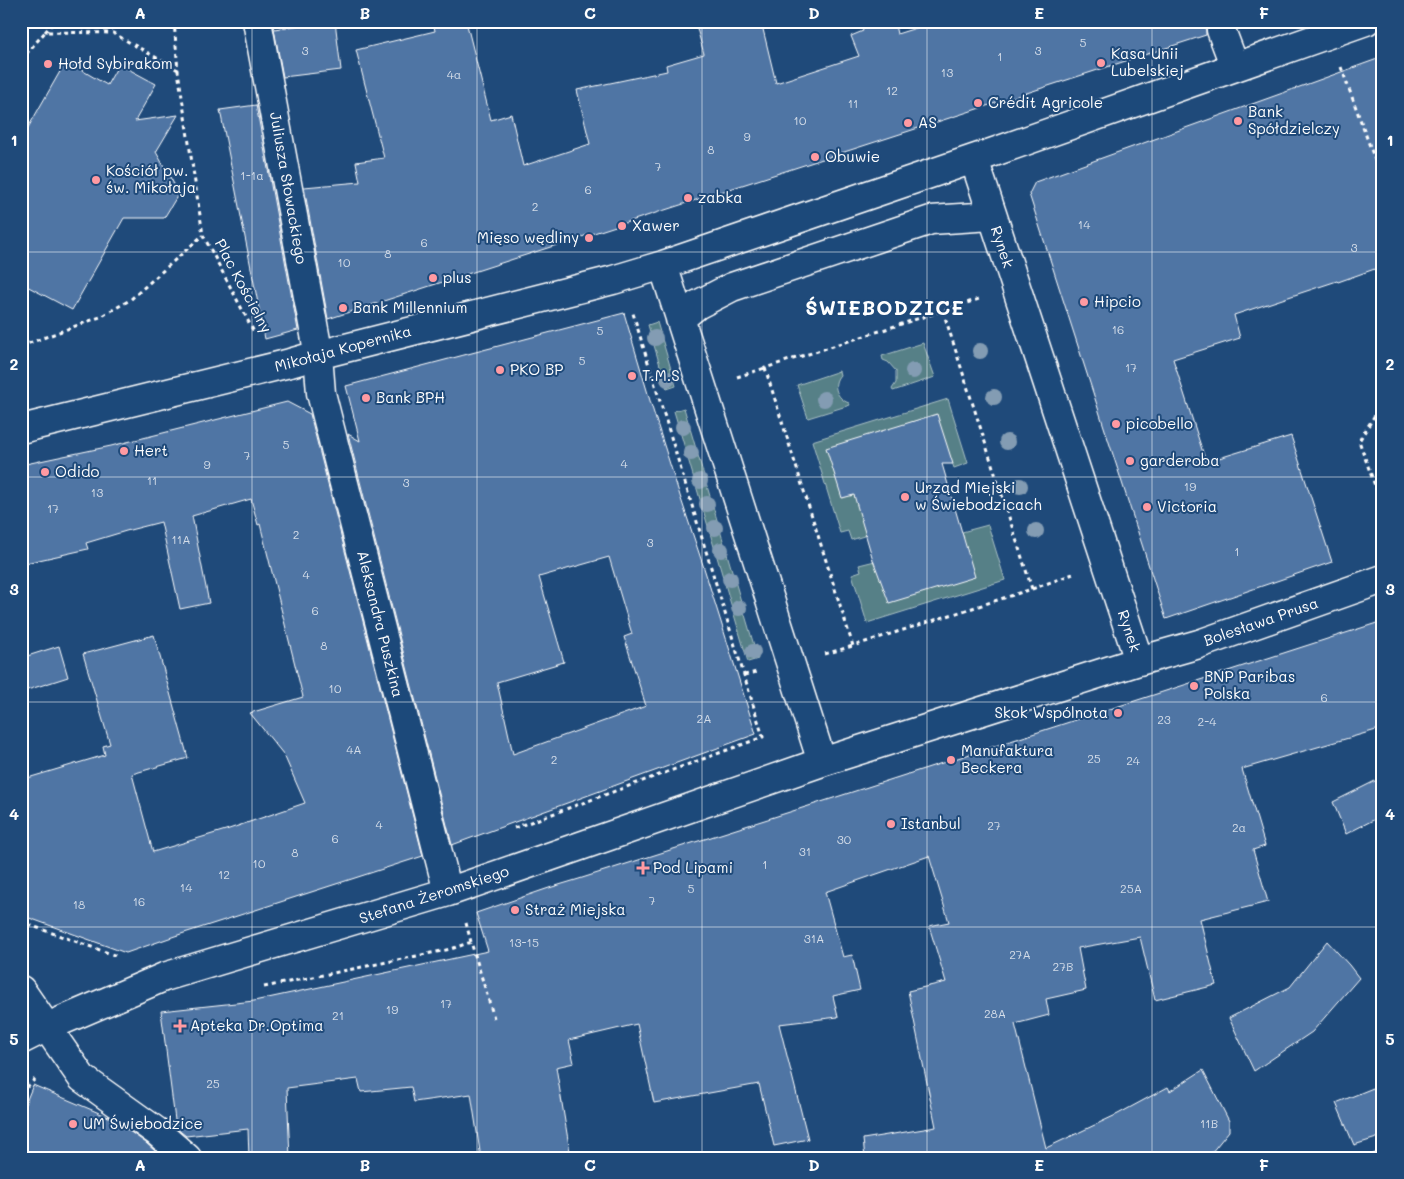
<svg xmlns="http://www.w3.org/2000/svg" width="1404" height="1179" viewBox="0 0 1404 1179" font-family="Mali,sans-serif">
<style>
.green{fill:#568087;stroke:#aac0c3}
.building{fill:#4f75a4;stroke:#fff;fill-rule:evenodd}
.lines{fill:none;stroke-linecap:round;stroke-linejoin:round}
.minor-casing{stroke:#fff;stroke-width:31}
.path{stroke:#fff;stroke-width:3;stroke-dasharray:4 4;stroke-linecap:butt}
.minor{stroke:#1f4a7a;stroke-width:28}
.tree{fill:#839cb3}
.grid{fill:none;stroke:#fff;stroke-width:1;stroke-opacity:0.55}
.poi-dot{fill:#ff9aa2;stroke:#1f4a7a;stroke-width:2}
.labels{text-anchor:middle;stroke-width:4;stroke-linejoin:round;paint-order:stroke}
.number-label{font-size:12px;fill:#d3dce8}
.poi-label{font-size:15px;fill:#fff;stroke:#1f4a7a;text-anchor:start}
.street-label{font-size:15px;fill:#fff;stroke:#1f4a7a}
.district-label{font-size:20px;font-weight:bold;letter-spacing:1px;fill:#fff;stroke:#1f4a7a}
.neatline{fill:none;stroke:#fff;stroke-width:2}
.grid-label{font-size:16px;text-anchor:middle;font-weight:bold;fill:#fff}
</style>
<rect width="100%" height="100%" fill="#1f4a7a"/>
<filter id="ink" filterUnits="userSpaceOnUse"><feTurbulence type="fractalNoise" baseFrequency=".02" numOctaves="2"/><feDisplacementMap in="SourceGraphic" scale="10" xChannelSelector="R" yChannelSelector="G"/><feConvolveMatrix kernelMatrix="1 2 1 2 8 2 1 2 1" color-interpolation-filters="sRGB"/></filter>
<g filter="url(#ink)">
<path class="green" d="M657,322L676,386L667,389L648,325Z
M923,343L935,377L893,391L892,389L896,383V371L888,362L883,360L882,356Z
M839,371L840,375C831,385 837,399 849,403L850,405L808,418L797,385Z
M948,399L968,463L954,468L936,414L897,427L843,498L855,493L867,535L851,540L848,531L840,533L812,441Z
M684,408L758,659L748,662L674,411Z
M988,525L1005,580L867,623L852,574L861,571L859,565L963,539L964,538L962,532Z"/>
<path class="building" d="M329,21H335L341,70L283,77L274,29Z
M433,21H466L491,120L511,114L523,166L590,144L577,90L667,71L666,65L704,54L695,21H761L776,83L859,56L851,36L863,31L860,21H894L897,34L938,21H1208L1206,28V35L328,319L304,187L360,182L356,162L384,158L356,50L435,31Z
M1383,57V266L1338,282L1337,281L1234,315L1240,338L1173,359L1206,462L1291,436L1332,562L1166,619L1029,194L1035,182Z
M66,61L107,85L119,64L156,84L135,121L178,115L156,152L179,193L164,218H124L72,310L21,283V140Z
M256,105L298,330L265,339L220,110Z
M624,313L651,404L681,499L704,568L756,734L452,845L348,434L360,441L346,386ZM609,557L632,634L624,637L646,706L513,754L497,682L564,662L539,577Z
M287,402L310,414L423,856L175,936L126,953L21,915V780L105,755L103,746L110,744L83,654L154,635L188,758L132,774L153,852L229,829L305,803L284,755L250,713L303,697L260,524L258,525L251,499L192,516L209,603L180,609L161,522L126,531L86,543L88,549L21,564V465L111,446Z
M937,414L953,464H942L975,577L889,603L873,560L854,495L842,498L826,448Z
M1383,621V728L1242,769L1265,846L1253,850L1268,902L1200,919L1216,985L1155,1000L1140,937L1078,948L1086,990L1046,999L1049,1015L1015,1024L1046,1148L1118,1114L1168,1087L1170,1091L1203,1070L1229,1121V1131L1207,1158H865L863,1139L936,1127L908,991L946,982L929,926L949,922L929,856L825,892L843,957L852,955L860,990L833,996L838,1017L779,1024L808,1139L774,1146L759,1084L654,1103L637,1024L569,1040L574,1063L556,1067L571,1158H481L471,1094L414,1102L411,1087L361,1092L358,1079L287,1088L290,1158H249L248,1129L186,1136L176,1128L161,1011L254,1001L488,951L476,913L549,888L579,879L818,803Z
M59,646L68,677L21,692V658Z
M1383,777V815L1346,834L1333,802Z
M1327,941L1349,965L1359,978L1312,1032L1254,1071L1229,1018L1290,987Z
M1383,1084V1136L1354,1145L1336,1103Z
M33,1085L111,1118L146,1143L163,1158H21V1114Z"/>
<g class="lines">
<defs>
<path id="minor" d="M257,21L316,340L318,355L321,393L448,892
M1221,30L1235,67
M974,159L1139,661
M663,265L822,762
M680,319L697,305L732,287L931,220L992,216
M21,429L290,363L318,355L613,280L663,265L994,152L1366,21
M21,990L82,1078L156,1131L187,1158
M21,1040L47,1027L164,977L448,892L822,762L1139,661L1199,644L1383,579"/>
</defs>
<use href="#minor" class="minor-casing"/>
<path class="path" d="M174,21L178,71L203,235L255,334
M45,32L55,21
M21,60L45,32L113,33L178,70
M1341,67L1383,182
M943,311L1032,589L853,646L765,368L982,298
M21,346L100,317L130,300L203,235
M737,377L765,368
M1383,402L1359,441L1383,508
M1032,589L1073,574
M825,654L853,646
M744,675L757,672
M514,828L763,737L632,310
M21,922L117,956
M466,923L471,942
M264,987L451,949L471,942L494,1018
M21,1093L38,1076
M1366,1158L1383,1151"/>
<use href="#minor" class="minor"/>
</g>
<g class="tree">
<circle cx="655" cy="338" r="8"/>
<circle cx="980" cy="351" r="8"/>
<circle cx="913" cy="371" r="8"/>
<circle cx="668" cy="379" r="8"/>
<circle cx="994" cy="397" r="8"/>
<circle cx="824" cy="399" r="8"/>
<circle cx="683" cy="427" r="8"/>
<circle cx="1007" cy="442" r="8"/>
<circle cx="691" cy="453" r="8"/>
<circle cx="700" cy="481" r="8"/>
<circle cx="1020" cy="486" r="8"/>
<circle cx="707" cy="504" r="8"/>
<circle cx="715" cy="528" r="8"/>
<circle cx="1036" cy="531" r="8"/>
<circle cx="721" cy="550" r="8"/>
<circle cx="730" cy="579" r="8"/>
<circle cx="739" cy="608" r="8"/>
<circle cx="753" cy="652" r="8"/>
</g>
</g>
<path class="grid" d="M252,21V1158M477,21V1158M702,21V1158M927,21V1158M1152,21V1158M21,252H1383M21,477H1383M21,702H1383M21,927H1383"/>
<g class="poi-dot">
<circle cx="1101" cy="63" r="5"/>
<circle cx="48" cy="64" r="5"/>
<circle cx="978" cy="103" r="5"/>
<circle cx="1238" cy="121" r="5"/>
<circle cx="908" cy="123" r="5"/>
<circle cx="815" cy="157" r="5"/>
<circle cx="96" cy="180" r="5"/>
<circle cx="688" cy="198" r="5"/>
<circle cx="622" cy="226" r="5"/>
<circle cx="589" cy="238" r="5"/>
<circle cx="433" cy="278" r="5"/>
<circle cx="1084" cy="302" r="5"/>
<circle cx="343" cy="308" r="5"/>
<circle cx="500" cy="370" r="5"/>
<circle cx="632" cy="376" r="5"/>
<circle cx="366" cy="398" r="5"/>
<circle cx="1116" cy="424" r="5"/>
<circle cx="124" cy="451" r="5"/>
<circle cx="1130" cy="461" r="5"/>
<circle cx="45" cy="472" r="5"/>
<circle cx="905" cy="497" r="5"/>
<circle cx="1147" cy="507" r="5"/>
<circle cx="1194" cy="686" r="5"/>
<circle cx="1118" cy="713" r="5"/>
<circle cx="951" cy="760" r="5"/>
<circle cx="891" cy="824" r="5"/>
<path d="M640.5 860.5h5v5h5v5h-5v5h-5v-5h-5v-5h5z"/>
<circle cx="515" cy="910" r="5"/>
<path d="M177.5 1018.5h5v5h5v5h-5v5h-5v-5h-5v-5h5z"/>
<circle cx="73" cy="1124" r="5"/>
</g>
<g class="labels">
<g class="number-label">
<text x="1083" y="47">5</text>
<text x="305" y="55">3</text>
<text x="1038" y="55">3</text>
<text x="1000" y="61">1</text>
<text x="947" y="77">13</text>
<text x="454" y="79">4a</text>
<text x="892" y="95">12</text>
<text x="853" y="108">11</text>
<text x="800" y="125">10</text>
<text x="747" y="141">9</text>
<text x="711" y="154">8</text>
<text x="658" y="171">7</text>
<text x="252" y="180">1-1a</text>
<text x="588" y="194">6</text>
<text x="535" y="211">2</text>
<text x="1084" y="229">14</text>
<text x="424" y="247">6</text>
<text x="1354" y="252">3</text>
<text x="388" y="258">8</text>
<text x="344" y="267">10</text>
<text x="1118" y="334">16</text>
<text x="600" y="335">5</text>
<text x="582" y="365">5</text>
<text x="1131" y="372">17</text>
<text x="286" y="449">5</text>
<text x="247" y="460">7</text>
<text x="624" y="468">4</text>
<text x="207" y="469">9</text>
<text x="152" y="485">11</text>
<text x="406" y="487">3</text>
<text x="1190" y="491">19</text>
<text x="97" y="497">13</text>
<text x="53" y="513">17</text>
<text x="296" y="539">2</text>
<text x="181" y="544">11A</text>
<text x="650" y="547">3</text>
<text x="1237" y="556">1</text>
<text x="306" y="579">4</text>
<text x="315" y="615">6</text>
<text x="324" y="650">8</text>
<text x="335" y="693">10</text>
<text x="1324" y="702">6</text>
<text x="704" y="723">2A</text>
<text x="1164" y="724">23</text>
<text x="1207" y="726">2-4</text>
<text x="354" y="754">4A</text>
<text x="1094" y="763">25</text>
<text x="554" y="764">2</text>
<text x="1133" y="765">24</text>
<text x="379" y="829">4</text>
<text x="994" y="830">27</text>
<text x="1239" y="832">2a</text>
<text x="335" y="843">6</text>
<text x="844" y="844">30</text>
<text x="805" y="856">31</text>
<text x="295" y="857">8</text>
<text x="259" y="868">10</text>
<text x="765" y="869">1</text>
<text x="224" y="879">12</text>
<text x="186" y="892">14</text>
<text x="691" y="893">5</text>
<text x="1131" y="893">25A</text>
<text x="652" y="905">7</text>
<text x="139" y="906">16</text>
<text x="79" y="909">18</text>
<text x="814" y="943">31A</text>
<text x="524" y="947">13-15</text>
<text x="1020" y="959">27A</text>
<text x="1063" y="971">27B</text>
<text x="446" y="1008">17</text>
<text x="392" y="1014">19</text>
<text x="995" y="1018">28A</text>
<text x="338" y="1020">21</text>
<text x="213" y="1088">25</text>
<text x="1209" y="1128">11B</text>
</g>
<g class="poi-label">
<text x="1111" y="59">Kasa Unii<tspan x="1111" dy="17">Lubelskiej</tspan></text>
<text x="58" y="69">Hołd Sybirakom</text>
<text x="988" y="108">Crédit Agricole</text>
<text x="1248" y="117">Bank<tspan x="1248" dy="17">Spółdzielczy</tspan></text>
<text x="918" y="128">AS</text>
<text x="825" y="162">Obuwie</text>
<text x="106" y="176">Kościół pw.<tspan x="106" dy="17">św. Mikołaja</tspan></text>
<text x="698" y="203">zabka</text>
<text x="632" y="231">Xawer</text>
<text x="579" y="243" text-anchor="end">Mięso wędliny</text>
<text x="443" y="283">plus</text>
<text x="1094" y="307">Hipcio</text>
<text x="353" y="313">Bank Millennium</text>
<text x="510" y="375">PKO BP</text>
<text x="642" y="381">T.M.S</text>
<text x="376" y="403">Bank BPH</text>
<text x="1126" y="429">picobello</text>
<text x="134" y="456">Hert</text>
<text x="1140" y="466">garderoba</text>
<text x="55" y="477">Odido</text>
<text x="915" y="493">Urząd Miejski<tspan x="915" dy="17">w Świebodzicach</tspan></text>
<text x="1157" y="512">Victoria</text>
<text x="1204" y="682">BNP Paribas<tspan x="1204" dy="17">Polska</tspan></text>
<text x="1108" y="718" text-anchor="end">Skok Wspólnota</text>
<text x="961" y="756">Manufaktura<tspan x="961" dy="17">Beckera</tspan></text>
<text x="901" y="829">Istanbul</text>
<text x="653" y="873">Pod Lipami</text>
<text x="525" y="915">Straż Miejska</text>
<text x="190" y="1031">Apteka Dr.Optima</text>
<text x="83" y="1129">UM Świebodzice</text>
</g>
<g class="street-label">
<text transform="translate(288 188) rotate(80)" y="5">Juliusza Słowackiego</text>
<text transform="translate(1002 247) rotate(72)" y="5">Rynek</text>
<text transform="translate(243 286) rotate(62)" y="5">Plac Kościelny</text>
<text transform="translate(343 349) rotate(-15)" y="5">Mikołaja Kopernika</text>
<text transform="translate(1261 622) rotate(-19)" y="5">Bolesława Prusa</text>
<text transform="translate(380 624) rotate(76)" y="5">Aleksandra Puszkina</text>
<text transform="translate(1129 631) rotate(72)" y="5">Rynek</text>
<text transform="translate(434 895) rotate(-18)" y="5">Stefana Żeromskiego</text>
</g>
<g class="district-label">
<text x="885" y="315">ŚWIEBODZICE</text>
</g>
</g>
<rect width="1404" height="1179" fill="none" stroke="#1f4a7a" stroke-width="55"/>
<rect x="28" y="28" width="1348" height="1124" class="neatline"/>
<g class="grid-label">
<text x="140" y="19">A</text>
<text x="365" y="19">B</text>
<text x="590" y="19">C</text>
<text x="814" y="19">D</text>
<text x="1039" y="19">E</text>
<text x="1264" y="19">F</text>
<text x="14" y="146">1</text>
<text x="1390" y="146">1</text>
<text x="14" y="370">2</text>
<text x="1390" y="370">2</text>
<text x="14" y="595">3</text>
<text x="1390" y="595">3</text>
<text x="14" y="820">4</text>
<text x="1390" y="820">4</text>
<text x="14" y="1045">5</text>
<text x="1390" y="1045">5</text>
<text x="140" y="1171">A</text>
<text x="365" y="1171">B</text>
<text x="590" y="1171">C</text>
<text x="814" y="1171">D</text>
<text x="1039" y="1171">E</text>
<text x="1264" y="1171">F</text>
</g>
</svg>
